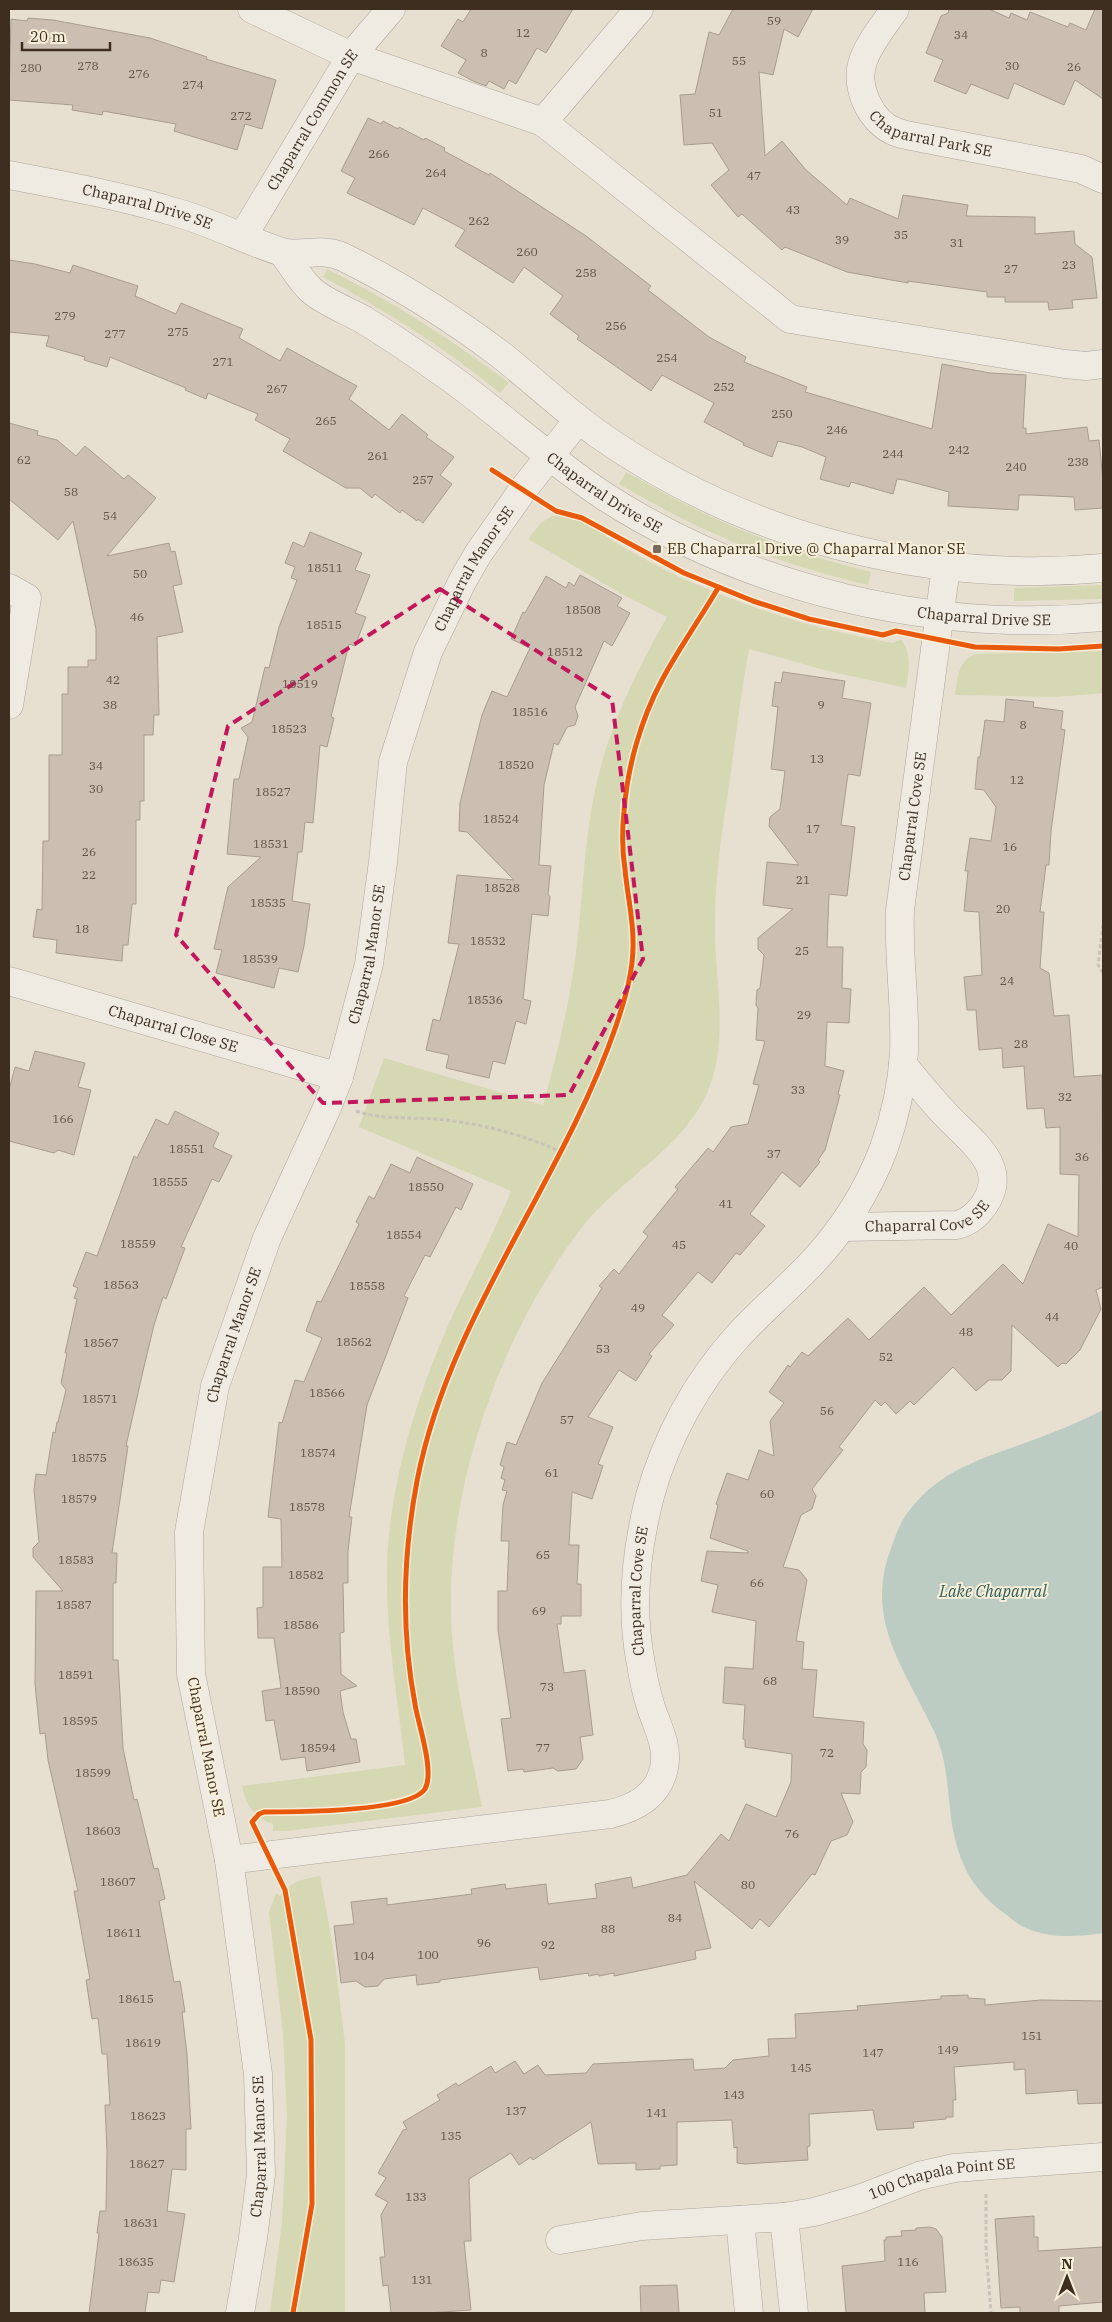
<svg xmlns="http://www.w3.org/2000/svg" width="1112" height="2322" viewBox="0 0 1112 2322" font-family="'IBM Plex Serif',serif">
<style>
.green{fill:#d6d7b3}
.water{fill:#bcccc2}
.building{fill:#cbbfb2;stroke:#a89c90}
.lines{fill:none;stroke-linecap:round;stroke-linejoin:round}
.minor-casing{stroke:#ada599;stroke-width:29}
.path{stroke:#c8c2b9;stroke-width:3;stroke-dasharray:4 2.5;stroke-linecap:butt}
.minor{stroke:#efebe3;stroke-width:28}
.cycleway-casing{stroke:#f7eed8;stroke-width:8}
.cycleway{stroke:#e8590c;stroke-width:5}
.marked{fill:none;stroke:#c2185b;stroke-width:4;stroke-dasharray:10 6;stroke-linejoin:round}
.poi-dot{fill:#786c5e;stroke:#f7eed8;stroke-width:2}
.labels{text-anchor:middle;stroke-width:4;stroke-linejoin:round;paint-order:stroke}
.number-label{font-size:12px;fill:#605244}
.street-label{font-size:15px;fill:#3d2e20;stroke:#f7eed8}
.poi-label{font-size:15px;fill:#3d2e20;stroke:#f7eed8;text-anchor:start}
.water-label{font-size:16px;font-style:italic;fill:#2f5d5a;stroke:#f7eed8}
</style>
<rect width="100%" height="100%" fill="#e7e0d1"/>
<path class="green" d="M327,269C392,301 451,339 509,383L500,393C445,348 385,310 323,277Z
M626,472C709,520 778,549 871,572L868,585C779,565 698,531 619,484Z
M552,516C578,513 606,537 628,550C710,597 800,627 893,643L901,639C912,655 909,670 906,688L828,671L749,649C741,692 736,735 730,779C723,824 716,870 715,915C713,970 729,1030 711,1083C689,1146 622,1177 583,1226C499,1334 442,1497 452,1635C456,1693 471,1750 482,1807L286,1831H273V1824C254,1818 246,1805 242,1786L405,1765C398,1699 385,1632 387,1565C389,1492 413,1409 441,1342C462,1291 490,1243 511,1191L359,1127L384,1058L543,1105C557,1055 569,1005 576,953C584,889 584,824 602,762C617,710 641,663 667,617L620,593L528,539L541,523Z
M1103,585V599L1014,601V588Z
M1103,651V693L1057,697L955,695C957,679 958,661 975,654Z
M320,1876L334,1953L345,2044V2313H270L282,2222L287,2116L283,2034L269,1912L276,1893L280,1896C291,1881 303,1879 320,1876Z"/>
<path class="water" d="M1103,1410V1933C1078,1937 1047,1939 1024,1927C1018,1925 1013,1920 1008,1916C979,1895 964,1875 955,1839C947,1807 950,1772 938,1741C935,1731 929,1722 925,1713C899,1662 869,1617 888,1557C893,1543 897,1528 906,1515C936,1472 978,1460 1025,1443C1052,1433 1078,1423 1103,1410Z"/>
<path class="building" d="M471,9H573L546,53L537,48L516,84L509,80L504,89L489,81L486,86L473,81L458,73L466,60L441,46L458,19L463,22Z
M733,9H813L798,37L784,29L773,75L759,72L765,156L782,141L806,170L847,205L850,198L898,219L903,195L968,205L966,216L1035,217V234L1074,231L1075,244L1092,257L1097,298L1072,300L1073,308L1049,310L1048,302H1005V297H987V292L908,281V283L847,272L785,247L782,250L742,214L738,217L711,185L729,170L712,143L684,145L680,95L695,94L709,32L719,35Z
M949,9H989L1009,18L1011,13L1027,20L1030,12L1068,27L1070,23L1086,30L1095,9H1103V99L1075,80L1064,105L1014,83L1008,99L971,84L966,94L934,81L943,60L926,53L941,16L948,13Z
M28,18L53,20L150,38L207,57L206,59L276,80L262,129L245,124L237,150L174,131L176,124L103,111L102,115L72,110L73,105L9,100L11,19L27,21Z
M368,118L381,124L383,121L398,129L399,127L424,140L425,138L445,148L444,151L489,175L490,173L586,236L651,286L648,290L709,337L746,357L744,362L807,387L805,392L932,429L942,364L990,373L1026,375L1023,428H1026V434L1087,427L1089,441L1099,440L1103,480V508L1075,510L1074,497L1031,495H1019L1018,510L948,506L949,492L904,480L897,479L893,494L851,482L849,487L820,479L826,457L802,447L778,441L772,457L743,445L744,443L704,422L714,403L662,375L651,391L577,339L579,336L550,314L563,296L524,267L513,283L455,246L465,230L423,208L414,225L347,193L355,178L341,171Z
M9,260L35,264L70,273L73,265L138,286L135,296L176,314L181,303L243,329L239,338L280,361L287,348L357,386L349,399L389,430L402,414L428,435L426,437L454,457L440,475L452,484L423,523L418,519L417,521L402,510L400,513L375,494L372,498L360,488H346L283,451L290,439L255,420L258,414L208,393L206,399L185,390L186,388L110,357L107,367L84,360L85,357L46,346L49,336L9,332Z
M9,423L38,431L37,435L57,440L76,456L85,446L124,479L128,475L156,498L107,556L169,543L171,552L175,551L182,584L173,586L183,632L157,637L159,715H154L153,735H144V801H140V820H136V904H132L128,945H123L122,961L56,953L57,940L33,937L37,909L42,910L43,841H49V755H62V694H68V667H88V660H96V629L73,521L58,540L9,499Z
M310,532L362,553L355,570L370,575L355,613L366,617L355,646L349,644L331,717L334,718L327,747L320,745L313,823L305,822L302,852H298L292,901L310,904L304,946L298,972L279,968L274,988L216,973L222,950L214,949L228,887L261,857L227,854L234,779H239L248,737L241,728L252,722L265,667L269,668L279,627L297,580L291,578L295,567L285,563L293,542L304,547Z
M580,575L622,598L617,606L630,613L612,646L604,641L575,707L578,716L575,725L567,727L558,745L554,743L544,785L539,865L551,866L548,894L550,897L548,916L532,914L523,999L531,1001L526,1024L516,1021L505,1064L493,1061L489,1078L446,1068L449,1055L426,1050L433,1019L440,1021L459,944L448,943L457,875L514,880L467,832L459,831L460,803L482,715L492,691L507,697L530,648L511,639L523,612L525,613L546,576L566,588L569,582L574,586Z
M783,672L845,681L842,698L871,703L860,776L848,774L841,825L855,827L847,896L829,894L827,947H843L842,988L851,989L849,1023L827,1022L825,1066L844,1071L838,1094L840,1095L825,1150L818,1160L820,1162L800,1187L782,1172L750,1214L765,1226L740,1255L736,1253L712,1283L698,1272L662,1315L674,1325L649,1354L652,1356L636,1381L619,1370L588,1417L613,1427L598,1464L603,1466L592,1499L572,1492L569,1545H579L577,1584H581V1616H561V1624H557L564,1673L585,1670L593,1735L580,1737L583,1759L576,1769L558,1771L553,1768L524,1772L523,1769L508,1771L501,1719L511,1718L498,1630V1591H507L509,1541H501L503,1505L507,1491L502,1490L505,1480L501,1478L504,1467L500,1465L507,1442L516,1445L542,1383L602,1288L599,1286L614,1269L619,1274L648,1236L643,1232L678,1189L675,1187L708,1148L713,1152L731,1127L748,1124L759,1085L753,1084L765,1041L756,1040L758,1008L756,1005L757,990L760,988L764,955L758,949V938L793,909L763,905L767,862L799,865L769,826L770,817L780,809L785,771L771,769L778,707L772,706L775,682L781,683Z
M1006,699L1034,702L1033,707L1063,711L1061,729L1065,730L1051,831L1049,865H1046L1040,912H1044L1040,968L1049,973L1054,1016L1069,1015L1074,1077L1102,1075L1103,1287L1096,1290L1101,1309L1080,1350L1066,1364L1062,1363L1058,1367L1012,1325L1011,1371L1002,1380H989L976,1391L953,1367L914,1405L910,1401L896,1414L885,1402L881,1406L875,1400L839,1447L843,1450L812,1489L816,1496L812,1509L801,1515L783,1567L799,1570L807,1580L796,1641L804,1642L802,1669L817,1670L813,1717L864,1722L863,1744L867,1750L866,1767L861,1772L860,1794L841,1793L853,1822L847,1835L831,1841L815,1875L812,1874L769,1927L760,1919L752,1929L694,1881L711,1948L695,1951L696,1959L614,1976V1973L599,1976L598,1974L589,1976L588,1973L540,1980L538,1967L440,1980V1982L417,1985L416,1975L384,1979L378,1986L365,1987L356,1981L341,1983L334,1926L354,1924L351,1902L387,1898V1905L472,1894L471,1889L505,1884L506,1889L546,1884L548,1904L597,1898L595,1884L631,1877L633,1888L687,1875L721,1834L729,1841L746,1804L776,1817L791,1782L792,1754L745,1747V1740L743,1739L745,1705L723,1703L725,1667L753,1669L756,1621L712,1612L718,1585L701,1581L707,1551L748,1553V1551L710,1538L718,1505L716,1504L727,1473L748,1480L759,1450L774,1456L770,1421L784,1403L769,1392L788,1365L790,1367L802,1352L808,1356L848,1318L869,1340L924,1287L951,1315L1003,1264L1023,1284L1048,1224L1078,1237L1079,1175L1060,1174V1127L1046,1128L1044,1108L1027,1109L1024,1066L1003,1068L1002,1048L979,1050L976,1010H967L964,977L982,975L979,912L964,911L968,871H965L970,838L991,841L996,807L984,790L975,789L978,757H980L985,720L1004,722Z
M35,1051L85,1063L78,1087L91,1090L74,1155L58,1150L54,1153L9,1141V1090L15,1067L29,1071Z
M175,1111L219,1133L213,1147L232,1156L219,1182L212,1179L181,1247L185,1248L166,1299L163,1297L154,1325L143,1371L126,1446H128L112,1553H117L116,1583H113V1660H118L123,1748L134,1800L137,1799L154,1869L158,1868L165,1899L159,1901L174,1982L180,1981L185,2012H182L187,2054L191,2129H186V2170L172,2169L167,2211L185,2214L174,2282L161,2280L159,2293L148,2292L145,2313H89L99,2233H97L100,2211H106L107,2151L105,2105H110L107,2054H102L98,2018L92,2019L86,1980L90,1979L74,1891H78L48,1760L45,1733L40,1734L35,1684L36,1591H63L33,1557V1548L39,1542L34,1490L36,1474L46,1475L53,1432L55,1433L57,1422H58L66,1390L61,1383L67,1353H65L77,1299L74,1298L78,1288L73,1286L86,1252L97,1256L134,1156L137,1158L156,1119L168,1125Z
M417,1157L473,1184L461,1210L456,1207L430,1257L425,1255L404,1296L408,1298L367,1405L349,1517H352L348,1551V1583H343L344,1632L340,1633L341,1674L357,1686L340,1691L343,1712L351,1739H356L360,1762L307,1771L305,1757L281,1760L274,1720L266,1721L262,1691L281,1688L274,1638H258L257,1608L263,1607V1567H282L281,1519L268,1517L279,1422L282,1423L295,1380L304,1382L322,1338L306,1331L317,1301L321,1302L359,1224L356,1222L369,1196L374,1199L391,1164L410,1173Z
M968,1995V1998L985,1999V2005L1041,2000L1103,2001V2103L1078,2104L1077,2090L1026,2094L1025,2069L1014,2070V2062L954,2067L956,2100H953V2117H946V2119L913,2122L914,2128L877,2130L873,2110L809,2114L810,2146L807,2147L808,2160L745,2164L737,2163V2147L734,2148L732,2120L677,2122V2165L660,2166V2169L636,2170V2163L598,2164L591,2122L533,2160L531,2157L519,2165L511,2153L469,2179L471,2241H464L471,2310L428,2313H391L388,2285L383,2286L380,2257H385L381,2215L388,2202L375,2195L386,2178L378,2173L403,2130L407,2129L403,2122L440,2100L437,2095L456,2083L458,2086L491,2066L495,2073L515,2061L524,2074L538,2065L545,2075L586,2073L593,2064L693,2059L694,2070L725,2068L733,2060L769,2056L768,2039L796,2038L795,2014L858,2010L857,2006L941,1999V1996Z
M1034,2216V2237H1038V2251L1103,2247V2302L1059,2306V2313H1020V2307L1001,2308L995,2219Z
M930,2227L936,2229L942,2237L946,2292L924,2293L925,2313H846L842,2266L885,2261L884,2240H886V2237L902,2236L901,2231L916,2230V2228Z
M677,2285L679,2313H641L640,2286Z"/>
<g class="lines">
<defs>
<g id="minor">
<path d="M252,9L351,56L543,122L790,319L1065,364L1086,366L1103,364"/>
<path id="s1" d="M895,9C884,25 869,43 863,61C854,87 871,123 896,132C901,134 906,135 911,136L1081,169L1103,179"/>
<path d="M543,122L639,9"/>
<path id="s2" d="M9,175C65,186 123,196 178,213C213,223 245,240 279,251C300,259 319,246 343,257C398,284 452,318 501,355C534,381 564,410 598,434C744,537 926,584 1103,568"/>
<path id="s3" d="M243,236L351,56L391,9"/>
<path id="s4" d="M283,253C292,265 300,280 311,290C324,302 348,311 364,320C393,338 421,357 449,377C502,415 549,460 604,496C750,590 931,633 1103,617"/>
<path d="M9,588L27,598L9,705"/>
<path id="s5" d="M9,981L339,1077"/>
<path id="s6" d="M842,1227L957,1225C969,1222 977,1215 984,1205C1011,1166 969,1140 946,1115C931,1099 917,1082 903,1065"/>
<path id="s7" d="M229,1860L610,1814C636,1808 658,1796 664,1768C669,1745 656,1725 650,1704C646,1691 643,1677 641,1664C630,1609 636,1550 650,1496C666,1438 697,1381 738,1336C761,1311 787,1289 811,1264C842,1231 868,1190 884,1148C895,1117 902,1085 904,1053C906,1005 898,958 900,910L946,567"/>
<path d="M784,2217L794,2313"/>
<path d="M740,2220L749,2313"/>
<path id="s8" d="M560,2240L642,2226L784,2217L814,2212L859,2199L919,2176L954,2168L1103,2157"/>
<path id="s9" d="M240,2313L253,2238L261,2174L258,2074L229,1860L191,1674L189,1532L215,1386L267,1238L326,1110L339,1077L369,964L383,862L393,762L428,652L463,580L478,554L522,491L578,420"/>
</g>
</defs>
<use href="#minor" class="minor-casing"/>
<path class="path" d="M1103,925L1098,965L1103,973
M356,1111C383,1120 409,1117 436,1119C478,1123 523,1134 561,1152
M986,2194V2249L991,2313"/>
<use href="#minor" class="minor"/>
<defs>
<path id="cycleway" d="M492,470L556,511L582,518L684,573L753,601L809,619L883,635L896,631L975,647L1059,649L1103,646
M293,2313L312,2204L311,2040L285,1890L252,1822L259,1814L264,1812C293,1812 410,1812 425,1789C435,1771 418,1724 415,1704C401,1630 403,1555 417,1481C449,1316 562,1183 616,1026C625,999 634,970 633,941C633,917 627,893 625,869C622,850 622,831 624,812C627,768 641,719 662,680C679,648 700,619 718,588"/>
</defs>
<use href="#cycleway" class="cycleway-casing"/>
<use href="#cycleway" class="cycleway"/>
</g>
<path class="marked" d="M440,589L612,699L643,959L569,1095L323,1103L176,935L228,726Z"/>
<rect class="poi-dot" x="652" y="544" width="10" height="10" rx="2.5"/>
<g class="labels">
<g class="number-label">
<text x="774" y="25">59</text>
<text x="523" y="37">12</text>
<text x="961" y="39">34</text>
<text x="484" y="57">8</text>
<text x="739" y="65">55</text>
<text x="88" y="70">278</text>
<text x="1012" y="70">30</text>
<text x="1074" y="71">26</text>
<text x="31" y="72">280</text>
<text x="139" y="78">276</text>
<text x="193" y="89">274</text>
<text x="716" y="117">51</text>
<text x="241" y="120">272</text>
<text x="379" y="158">266</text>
<text x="436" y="177">264</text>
<text x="754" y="180">47</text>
<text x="793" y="214">43</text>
<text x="479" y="225">262</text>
<text x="901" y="239">35</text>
<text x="842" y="244">39</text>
<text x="957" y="247">31</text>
<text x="527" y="256">260</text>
<text x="1069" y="269">23</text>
<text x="1011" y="273">27</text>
<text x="586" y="277">258</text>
<text x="65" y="320">279</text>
<text x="616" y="330">256</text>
<text x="178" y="336">275</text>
<text x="115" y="338">277</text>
<text x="667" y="362">254</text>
<text x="223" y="366">271</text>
<text x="724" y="391">252</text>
<text x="277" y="393">267</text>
<text x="782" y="418">250</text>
<text x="326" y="425">265</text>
<text x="837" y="434">246</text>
<text x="959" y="454">242</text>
<text x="893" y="458">244</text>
<text x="378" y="460">261</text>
<text x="24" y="464">62</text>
<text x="1078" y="466">238</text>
<text x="1016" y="471">240</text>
<text x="423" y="484">257</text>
<text x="71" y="496">58</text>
<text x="110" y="520">54</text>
<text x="325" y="572">18511</text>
<text x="140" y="578">50</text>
<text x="583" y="614">18508</text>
<text x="137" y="621">46</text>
<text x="324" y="629">18515</text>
<text x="565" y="656">18512</text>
<text x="113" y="684">42</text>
<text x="300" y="688">18519</text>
<text x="110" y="709">38</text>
<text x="821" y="709">9</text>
<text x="530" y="716">18516</text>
<text x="1023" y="729">8</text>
<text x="289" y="733">18523</text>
<text x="817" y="763">13</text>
<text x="516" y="769">18520</text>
<text x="96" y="770">34</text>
<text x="1017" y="784">12</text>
<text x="96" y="793">30</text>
<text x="273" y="796">18527</text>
<text x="501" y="823">18524</text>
<text x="813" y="833">17</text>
<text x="271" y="848">18531</text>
<text x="1010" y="851">16</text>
<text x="89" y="856">26</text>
<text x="89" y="879">22</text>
<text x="803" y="884">21</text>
<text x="502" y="892">18528</text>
<text x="268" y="907">18535</text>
<text x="1003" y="913">20</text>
<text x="82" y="933">18</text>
<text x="488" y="945">18532</text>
<text x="802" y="955">25</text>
<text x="260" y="963">18539</text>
<text x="1007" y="985">24</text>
<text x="485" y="1004">18536</text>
<text x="804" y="1019">29</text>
<text x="1021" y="1048">28</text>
<text x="798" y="1094">33</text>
<text x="1065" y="1101">32</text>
<text x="63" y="1123">166</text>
<text x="187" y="1153">18551</text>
<text x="774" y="1158">37</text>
<text x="1082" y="1161">36</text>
<text x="170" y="1186">18555</text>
<text x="426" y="1191">18550</text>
<text x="726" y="1208">41</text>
<text x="404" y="1239">18554</text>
<text x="138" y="1248">18559</text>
<text x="679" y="1249">45</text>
<text x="1071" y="1250">40</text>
<text x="121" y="1289">18563</text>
<text x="367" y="1290">18558</text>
<text x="638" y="1312">49</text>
<text x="1052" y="1321">44</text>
<text x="966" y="1336">48</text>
<text x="354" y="1346">18562</text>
<text x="101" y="1347">18567</text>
<text x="603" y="1353">53</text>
<text x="886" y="1361">52</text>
<text x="327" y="1397">18566</text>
<text x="100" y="1403">18571</text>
<text x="827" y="1415">56</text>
<text x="567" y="1424">57</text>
<text x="318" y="1457">18574</text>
<text x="89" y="1462">18575</text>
<text x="552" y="1477">61</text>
<text x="767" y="1498">60</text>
<text x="79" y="1503">18579</text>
<text x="307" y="1511">18578</text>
<text x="543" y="1559">65</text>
<text x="76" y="1564">18583</text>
<text x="306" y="1579">18582</text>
<text x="757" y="1587">66</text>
<text x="74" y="1609">18587</text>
<text x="539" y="1615">69</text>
<text x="301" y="1629">18586</text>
<text x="76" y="1679">18591</text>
<text x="770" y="1685">68</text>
<text x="547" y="1691">73</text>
<text x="302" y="1695">18590</text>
<text x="80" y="1725">18595</text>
<text x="318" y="1752">18594</text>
<text x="543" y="1752">77</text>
<text x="827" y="1757">72</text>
<text x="93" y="1777">18599</text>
<text x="103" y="1835">18603</text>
<text x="792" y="1838">76</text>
<text x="118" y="1886">18607</text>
<text x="748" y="1889">80</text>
<text x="675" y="1922">84</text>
<text x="608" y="1933">88</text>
<text x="124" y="1937">18611</text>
<text x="484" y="1947">96</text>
<text x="548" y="1949">92</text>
<text x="428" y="1959">100</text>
<text x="364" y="1960">104</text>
<text x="136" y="2003">18615</text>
<text x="1032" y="2040">151</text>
<text x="143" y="2047">18619</text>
<text x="948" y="2054">149</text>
<text x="873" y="2057">147</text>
<text x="801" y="2072">145</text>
<text x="734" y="2099">143</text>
<text x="516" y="2115">137</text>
<text x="657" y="2117">141</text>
<text x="148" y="2120">18623</text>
<text x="451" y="2140">135</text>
<text x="147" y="2168">18627</text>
<text x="416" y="2201">133</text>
<text x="141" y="2227">18631</text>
<text x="136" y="2266">18635</text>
<text x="908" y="2266">116</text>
<text x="422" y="2284">131</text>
</g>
<g class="street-label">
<text dy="5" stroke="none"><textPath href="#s3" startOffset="135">Chaparral Common SE</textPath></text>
<text dy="5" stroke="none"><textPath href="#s1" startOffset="180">Chaparral Park SE</textPath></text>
<text dy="5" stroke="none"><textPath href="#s2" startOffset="142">Chaparral Drive SE</textPath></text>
<text dy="5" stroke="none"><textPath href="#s4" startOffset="404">Chaparral Drive SE</textPath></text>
<text dy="5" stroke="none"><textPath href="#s9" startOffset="1801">Chaparral Manor SE</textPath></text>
<text dy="5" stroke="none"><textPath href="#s4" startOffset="809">Chaparral Drive SE</textPath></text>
<text dy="5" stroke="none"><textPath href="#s7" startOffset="1496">Chaparral Cove SE</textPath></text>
<text dy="5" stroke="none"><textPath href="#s9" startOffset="1396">Chaparral Manor SE</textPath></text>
<text dy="5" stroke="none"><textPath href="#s5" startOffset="171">Chaparral Close SE</textPath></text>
<text dy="5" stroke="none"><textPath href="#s6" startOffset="88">Chaparral Cove SE</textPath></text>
<text dy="5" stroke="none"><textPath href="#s9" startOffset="991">Chaparral Manor SE</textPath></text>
<text dy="5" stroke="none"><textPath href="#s7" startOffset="640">Chaparral Cove SE</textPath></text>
<text transform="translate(206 1747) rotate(79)" y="5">Chaparral Manor SE</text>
<text dy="5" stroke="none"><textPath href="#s9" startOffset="168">Chaparral Manor SE</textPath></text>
<text dy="5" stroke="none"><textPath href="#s8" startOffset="389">100 Chapala Point SE</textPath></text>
</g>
<g class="poi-label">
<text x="667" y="554">EB Chaparral Drive @ Chaparral Manor SE</text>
</g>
<g class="water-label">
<text x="993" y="1597">Lake Chaparral</text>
</g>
</g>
<rect width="1112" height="2322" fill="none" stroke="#3d2e20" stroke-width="20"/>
<g transform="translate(1067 2277)" stroke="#f7eed8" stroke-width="4" paint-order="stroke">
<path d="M0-4L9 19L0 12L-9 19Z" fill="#3d2e20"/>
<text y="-8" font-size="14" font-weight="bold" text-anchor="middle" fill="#3d2e20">N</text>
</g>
<path d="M22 42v8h88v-8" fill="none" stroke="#3d2e20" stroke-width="2.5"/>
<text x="30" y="42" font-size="15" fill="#3d2e20" stroke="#f7eed8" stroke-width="4" paint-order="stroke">20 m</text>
</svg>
